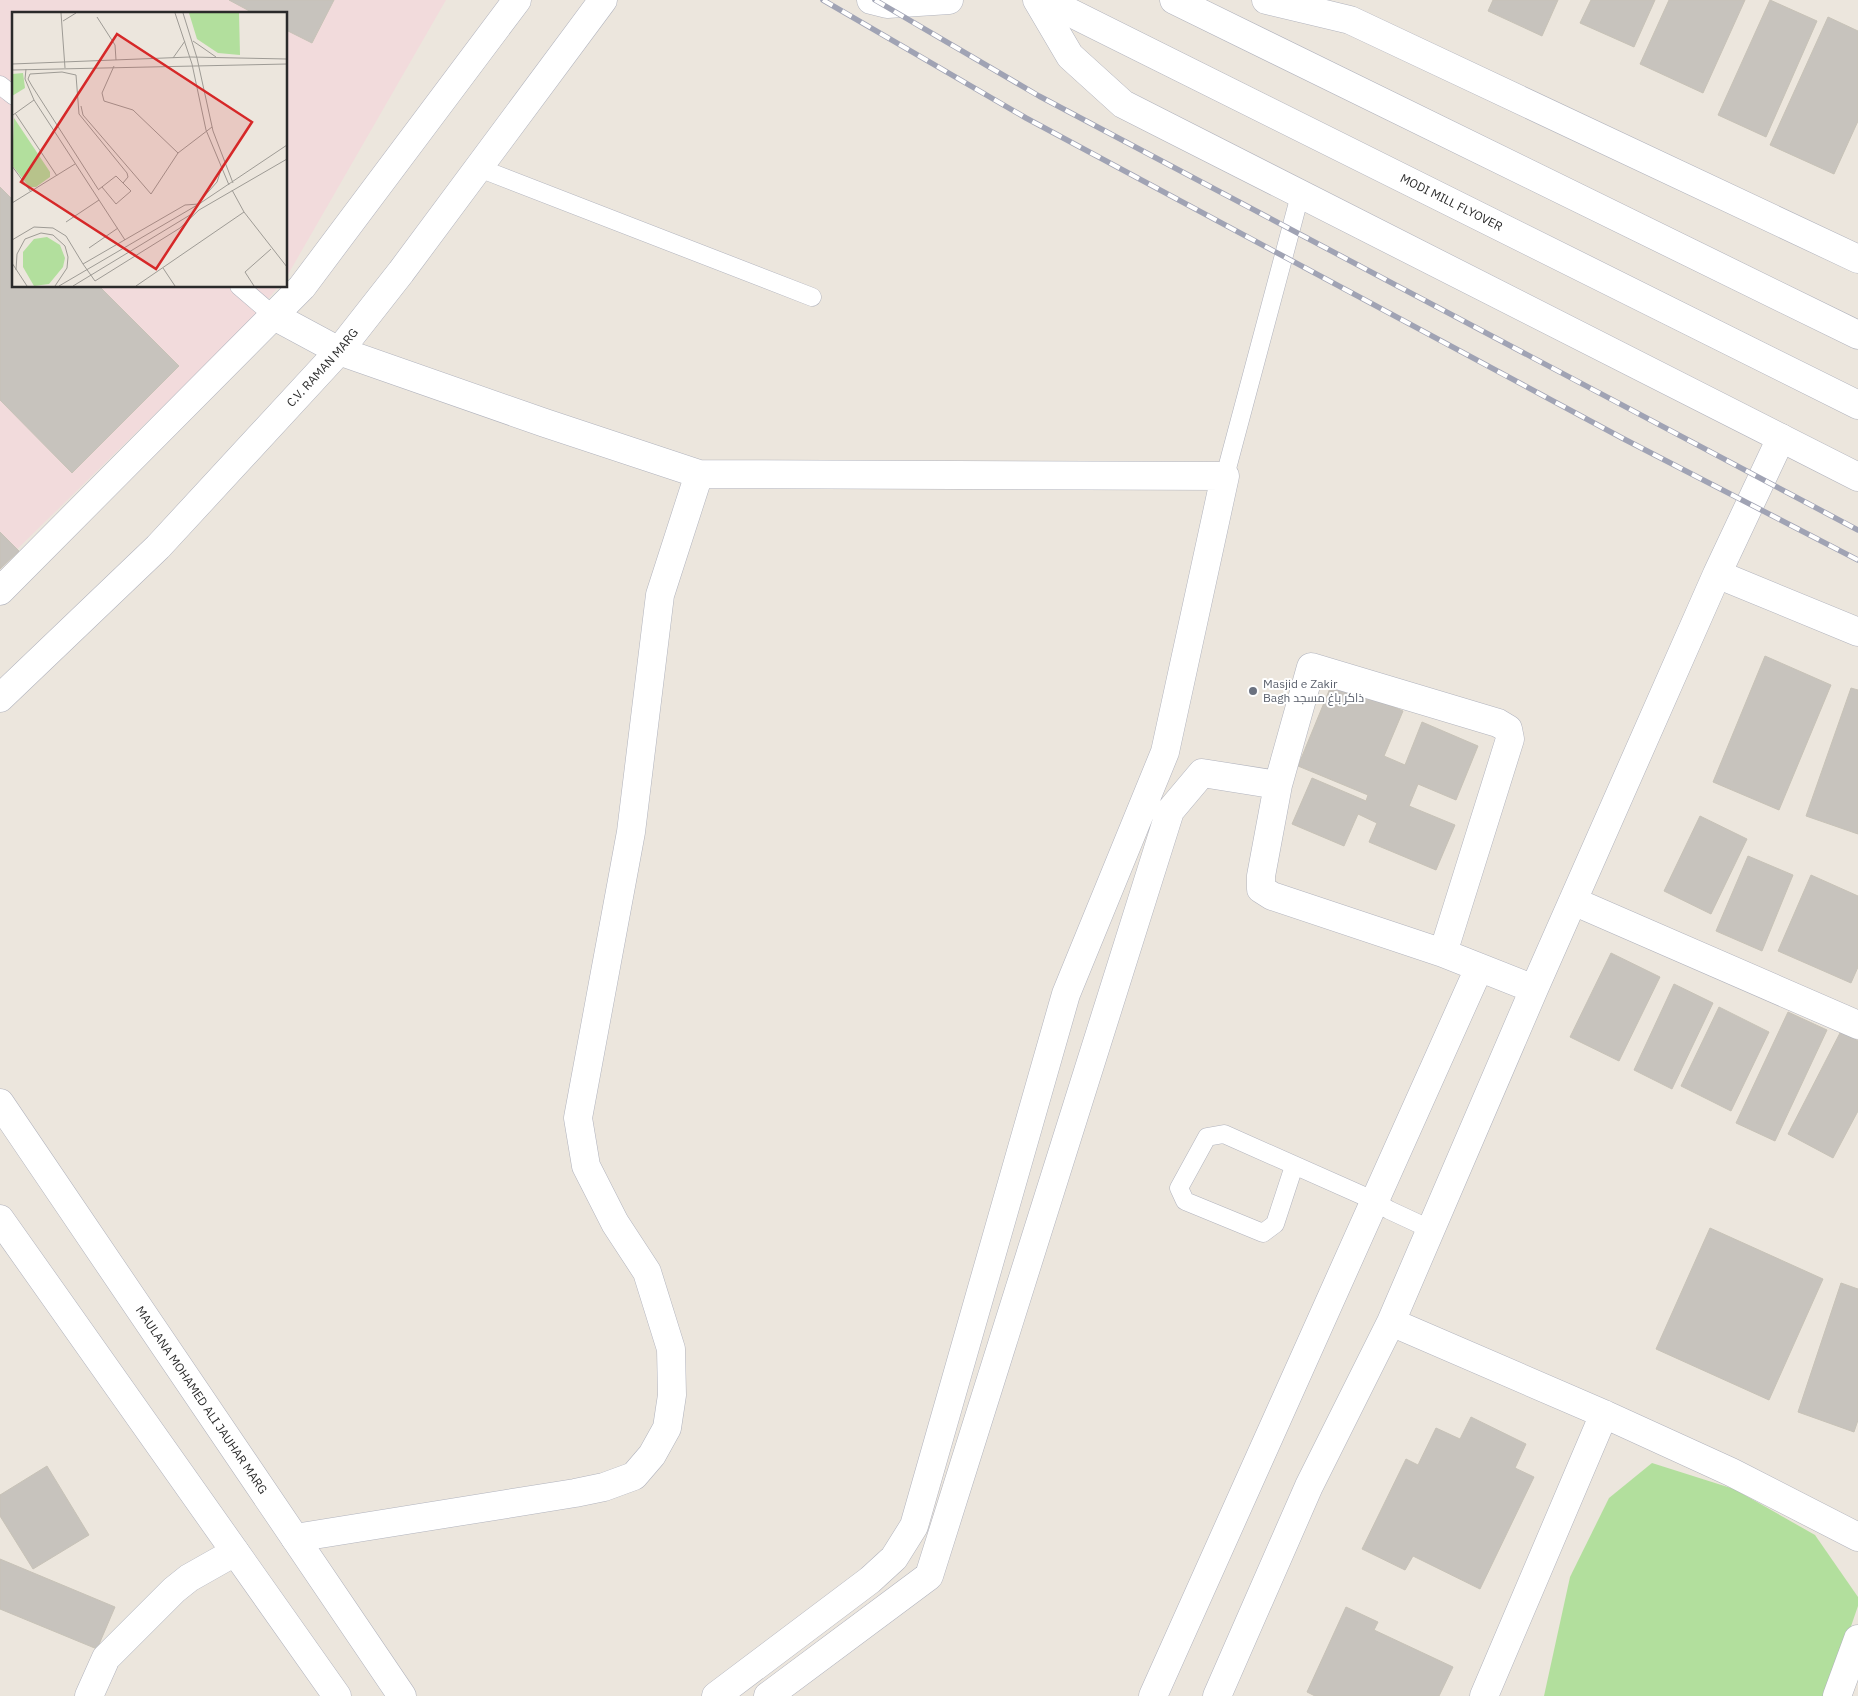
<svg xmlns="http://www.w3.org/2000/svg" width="1858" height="1696" viewBox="0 0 1858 1696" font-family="'IBM Plex Sans',Cairo,sans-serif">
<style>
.medical{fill:#f2dbdc}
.green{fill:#b2df9d}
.building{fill:#c7c3bd;stroke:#c7c2b7}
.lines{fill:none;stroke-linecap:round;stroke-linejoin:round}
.lane-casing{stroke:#b1b3bd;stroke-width:19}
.street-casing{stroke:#b1b3bd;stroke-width:29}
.secondary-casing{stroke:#b1b3bd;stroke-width:29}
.lane{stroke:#fff;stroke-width:18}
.street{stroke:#fff;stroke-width:28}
.secondary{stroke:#fff;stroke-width:28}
.rail-casing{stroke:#a0a3b4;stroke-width:5.5}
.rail{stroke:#fff;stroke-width:4;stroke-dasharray:11;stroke-linecap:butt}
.worship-dot{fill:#6b7280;stroke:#fff;stroke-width:2}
.labels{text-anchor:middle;stroke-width:4;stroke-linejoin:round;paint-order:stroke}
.street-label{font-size:12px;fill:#2a2a2a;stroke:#fff}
.worship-label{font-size:12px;fill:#5b616d;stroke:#fff;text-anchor:start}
.inset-road{fill:none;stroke:#9e9b95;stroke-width:1}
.view{fill:#d62828;fill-opacity:0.15;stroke:#d62828;stroke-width:2.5}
.inset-edge{fill:none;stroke:#2a2a2a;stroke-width:2.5}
</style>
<rect width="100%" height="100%" fill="#ece6dd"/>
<path class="medical" d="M0,0H446L286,278V14H14V286H279L248,323L0,566Z"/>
<path class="green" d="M1652,1463L1734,1489L1815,1535L1858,1597V1606L1827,1696H1544L1570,1577L1609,1498Z"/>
<path class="building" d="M229,0H334L312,43L286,30V14H255Z
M1493,0H1558L1542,36L1488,11Z
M1591,0H1655L1634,47L1580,23Z
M1669,0H1745L1703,93L1640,64Z
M1770,0L1817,21L1766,137L1718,115Z
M1828,17L1858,31V121L1834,174L1770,145Z
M0,187L14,201V286H99L179,366L72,473L0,400Z
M0,532L19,551L0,569Z
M1765,656L1831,685L1779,810L1713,782Z
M1333,681L1403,711L1384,756L1405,765L1422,722L1478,746L1456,800L1418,784L1409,806L1455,825L1436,870L1369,842L1377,823L1358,814L1344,846L1292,824L1312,778L1366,801L1368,795L1298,766Z
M1851,688L1858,690V834L1806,816Z
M1700,816L1747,839L1711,914L1664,891Z
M1748,856L1793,875L1762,951L1716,931Z
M1811,875L1858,896V967L1851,983L1778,951Z
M1611,953L1660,977L1619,1061L1570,1037Z
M1674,984L1713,1003L1672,1089L1634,1070Z
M1719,1007L1769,1032L1731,1111L1681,1086Z
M1788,1012L1827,1030L1775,1141L1736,1123Z
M1841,1031L1858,1041V1111L1833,1158L1788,1134Z
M1710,1228L1823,1279L1769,1400L1656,1349Z
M1841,1283L1858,1289V1420L1854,1432L1798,1412Z
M1471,1417L1526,1444L1515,1468L1534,1477L1480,1589L1413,1556L1405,1570L1362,1549L1406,1459L1418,1465L1436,1428L1460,1439Z
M47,1466L89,1535L33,1569L0,1516V1495Z
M0,1559L115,1607L97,1649L0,1609Z
M1346,1607L1378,1622L1374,1630L1453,1667L1439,1696H1315L1307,1692Z"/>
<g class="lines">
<defs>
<path id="lane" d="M0,85L14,96
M479,168L812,297
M239,286L274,316
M1225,476L1300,195
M1294,1166L1275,1224L1263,1233L1185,1201L1179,1188L1207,1137L1224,1134L1375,1201L1389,1210L1430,1229"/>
<path id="street" d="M274,316L339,351L545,423L699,474L1225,476L1165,752L1066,994L914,1526L894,1558L870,1580L716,1696
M1717,574L1858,632
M1573,901L1858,1025
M1443,953L1510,739L1508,729L1498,723L1311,667L1278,785L1261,876V889L1272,896L1443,953L1534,989
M1391,1322L1604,1414L1731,1472L1858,1537
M295,1538L575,1493L604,1487L634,1476L652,1455L667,1428L672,1395L671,1349L647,1272L615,1223L586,1166L578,1118L631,832L660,595L699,474
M89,1696L106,1658L174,1590L189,1578L235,1552
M768,1696L929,1576L1170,811L1202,773L1278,785
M1153,1696L1479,968
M1217,1696L1309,1486L1391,1322L1534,989L1717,574L1781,438
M1484,1696L1604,1414
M1837,1696L1858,1639"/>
<g id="secondary">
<path d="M871,0L887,4L949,0"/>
<path d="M1037,0L1070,56L1123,104L1858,477"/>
<path id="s1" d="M1045,0L1858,405"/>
<path d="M1174,0L1858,335"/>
<path d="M1266,0L1350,20L1858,259"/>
<path d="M0,591L302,287L517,0"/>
<path id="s2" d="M0,698L158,547L339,351L401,272L603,0"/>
<path id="s3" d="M0,1103L402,1696"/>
<path d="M0,1219L337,1696"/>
</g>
</defs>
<use href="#lane" class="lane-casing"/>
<use href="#street" class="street-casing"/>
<use href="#secondary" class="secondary-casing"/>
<use href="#lane" class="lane"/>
<use href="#street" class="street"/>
<use href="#secondary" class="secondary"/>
<defs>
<path id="rail" d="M823,0L1026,118L1622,438L1858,560
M875,0L1039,96L1858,530"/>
</defs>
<use href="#rail" class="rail-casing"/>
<use href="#rail" class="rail"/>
</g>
<circle class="worship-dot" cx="1253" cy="691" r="5"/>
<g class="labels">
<g class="street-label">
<text dy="4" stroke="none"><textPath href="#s1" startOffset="454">MODI MILL FLYOVER</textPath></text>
<text dy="4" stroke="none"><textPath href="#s2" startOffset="462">C.V. RAMAN MARG</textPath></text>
<text dy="4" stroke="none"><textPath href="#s3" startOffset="359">MAULANA MOHAMED ALI JAUHAR MARG</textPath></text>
</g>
<g class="worship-label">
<text x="1263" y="688">Masjid e Zakir<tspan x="1263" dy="14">Bagh ذاکر باغ مسجد</tspan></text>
</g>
</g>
<g transform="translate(12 12)">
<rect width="275" height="275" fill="#ece6dd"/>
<path d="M177,1H227L228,43L206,41L185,27ZM11,61L13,76L0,84V62ZM2,106L38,160V165L24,175H17L0,153ZM35,225L48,233L53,246L51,255L37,272L22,274L11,255V240L22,227Z" fill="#b2df9d"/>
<path class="inset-road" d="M49,1L53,56M163,1L180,52L194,118L217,173M171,1L185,46L201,119L221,171M85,5L103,33L104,48M51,9L64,1M181,29L204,45M161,46L173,29M0,52L178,45L275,47M102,54L90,81L92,89L121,98L166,141M14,57L13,67L22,88L113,228M0,58L275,52M69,94L71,103L139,182L166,141L200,115M3,101L45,164M1,103L22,88M0,154L19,180M86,177L20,74L16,67L18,62L50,60L64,63L67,102L115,161L116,165L111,171M86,178L104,164L119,179L104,192L90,175M220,178L232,200L275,255M188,189L205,170L209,158M0,191L63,152M187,192L173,193L71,252L83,269L168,216L187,198L275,147M54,210L87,188M0,228L22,215L41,216L54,224L71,252M77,236L106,216M0,251L15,274M151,256L163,274M4,258L5,242L13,227L29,221L41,223L53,234L56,245L55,256L43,274M47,274L187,192L275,133M61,274L178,203M124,274L232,200M242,274L233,260L259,237"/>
<path class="view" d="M105,22L240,110L144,257L9,170Z"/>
<rect width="275" height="275" class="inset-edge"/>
</g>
</svg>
